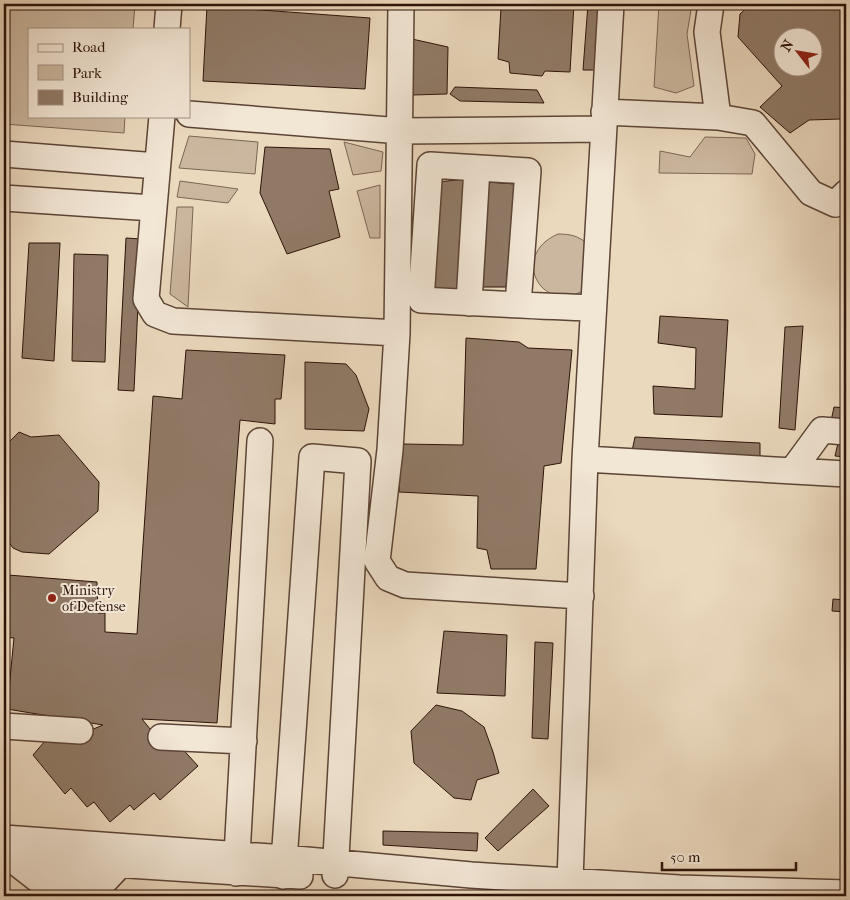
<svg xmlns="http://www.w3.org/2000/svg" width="850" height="900" viewBox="0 0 850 900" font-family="'IM FELL French Canon',serif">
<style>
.green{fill:#cbb79f;stroke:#7c6554}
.building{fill:#907a67;stroke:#2d1309;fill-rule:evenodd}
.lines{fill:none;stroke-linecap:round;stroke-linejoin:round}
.minor-casing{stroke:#5c4436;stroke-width:28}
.minor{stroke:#f2e6d5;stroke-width:25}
.poi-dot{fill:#8f2418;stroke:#f2e6d5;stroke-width:2}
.labels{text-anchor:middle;stroke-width:4;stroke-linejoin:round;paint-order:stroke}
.poi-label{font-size:14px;fill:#2d1309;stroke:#f2e6d5;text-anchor:start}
</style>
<rect width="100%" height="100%" fill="#ebd9be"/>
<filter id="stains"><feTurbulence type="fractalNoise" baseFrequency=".004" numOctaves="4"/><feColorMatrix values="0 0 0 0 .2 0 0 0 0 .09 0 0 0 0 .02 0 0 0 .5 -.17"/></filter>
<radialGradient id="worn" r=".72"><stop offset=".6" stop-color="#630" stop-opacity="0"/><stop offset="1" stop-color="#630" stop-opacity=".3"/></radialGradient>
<path class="green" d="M4,4H135L133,29H29V116H125L124,133L4,124Z
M659,4H692L687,34L694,86L676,93L654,87Z
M189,136L258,142L255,174L179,168Z
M705,137L746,138L755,154L752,174L659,173L660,151L690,157Z
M344,142L383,152L381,171L353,175Z
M180,181L238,189L228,203L177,197Z
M380,185V238H370L357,191Z
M177,207H193L188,307L170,294Z
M558,234C571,234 578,236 588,244L586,289C541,317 509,255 558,234Z"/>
<path class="building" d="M512,4H574L570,72L545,71L542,76L510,73L509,62L498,59L501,8L512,7Z
M588,4H601L598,70H583Z
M751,4H846V122L841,119L809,120L790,133L760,107L782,86L738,37L740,14ZM782,38H812V68H782Z
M207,6L370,18L365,89L203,81Z
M412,39L448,47L447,94L413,95Z
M455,87L537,90L544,103L460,101L450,94Z
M265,147L330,149L339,189L329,191L340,237L287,254L260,193Z
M467,179L460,290H431L437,182Z
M486,182L515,184L506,287H478Z
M126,238L141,239L134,391L118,390Z
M29,243H60L54,361L22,358Z
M74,254L108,255L105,362L72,361Z
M660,316L728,320L722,417L654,414L653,386L695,389L696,348L658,343Z
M803,326L795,430L779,428L785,327Z
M466,338L519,342L528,348L572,350L561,463L544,466L536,569H491L487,550L477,548L478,496L399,492L402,444L463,445Z
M186,350L285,355L281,399H275V424L240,420L217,723L142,719L167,750L178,744L198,766L160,800L154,793L134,810L130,805L110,822L94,802L87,807L71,788L65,794L33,755L51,734L60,743L103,725L7,709L14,638L4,637L8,575L97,582L98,613H105V632L137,634L153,396L182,399Z
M305,362L346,364L356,375L369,409L364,431L305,429Z
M834,407L846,408V422L831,421Z
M19,432L31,437L59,435L99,482L98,511L49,554L22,552L13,548L4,535V447Z
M635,437L760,443V460L632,451Z
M838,443L846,444V457L835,456Z
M833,599L846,600V612L832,611Z
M444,631L507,635L505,696L437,693Z
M535,642L553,643L548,739L532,738Z
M436,705L462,711L484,727L493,752L499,773L477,780L471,800L454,798L414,763L411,731Z
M533,789L549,806L498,851L485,838Z
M383,831L478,833L477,851L383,845Z"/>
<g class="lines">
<defs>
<path id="minor" d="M401,4L397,333L390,450L377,561L388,578L405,585L581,596
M711,4L707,32L718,117
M167,29L169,4
M604,112L718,117L753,123L811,193L835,204L846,193
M189,114L401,131L603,129
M162,116L146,299L155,314L173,321L397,333
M4,154L157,166
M4,198L153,208
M469,303L477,168
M518,305L528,171L430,165L421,300C478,303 536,306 593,308
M585,459L846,474
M792,471L822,430L846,432
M4,726L80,731
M161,737L244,741
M4,838L285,858L471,875L679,888L846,893
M4,857L300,876
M10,858L37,879L102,884L120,865
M236,873L260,441
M283,876L312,457L358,461L335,875
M570,881L585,459L611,4"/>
</defs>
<use href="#minor" class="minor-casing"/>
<use href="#minor" class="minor"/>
</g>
<circle class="poi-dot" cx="52" cy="598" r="5"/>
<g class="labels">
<g class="poi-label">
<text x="62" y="595">Ministry<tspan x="62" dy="16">of Defense</tspan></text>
</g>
</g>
<rect width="850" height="900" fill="none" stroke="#ebd9be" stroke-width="20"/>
<rect x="5" y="5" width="840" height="890" fill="none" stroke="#2d1309" stroke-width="2.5"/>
<rect x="10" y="10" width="830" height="880" fill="none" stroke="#2d1309"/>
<rect x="28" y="28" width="162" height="90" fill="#f2e6d5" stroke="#a39283"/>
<rect x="38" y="44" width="25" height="8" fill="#f2e6d5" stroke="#a39283"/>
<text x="72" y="52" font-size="15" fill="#2d1309">Road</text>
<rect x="38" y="65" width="25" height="15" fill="#cbb79f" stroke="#a39283"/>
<text x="72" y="78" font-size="15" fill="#2d1309">Park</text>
<rect x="38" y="90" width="25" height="15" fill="#907a67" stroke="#a39283"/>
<text x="72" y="102" font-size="15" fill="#2d1309">Building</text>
<g transform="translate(798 52) rotate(301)"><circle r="24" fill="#f2e6d5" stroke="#a39283"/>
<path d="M0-4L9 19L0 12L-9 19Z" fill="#8f2418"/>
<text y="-8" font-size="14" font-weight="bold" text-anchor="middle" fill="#2d1309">N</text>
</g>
<path d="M662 862v8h134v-8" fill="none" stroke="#2d1309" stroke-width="2.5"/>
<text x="670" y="862" font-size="15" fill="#2d1309" stroke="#f2e6d5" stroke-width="4" paint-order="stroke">50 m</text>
<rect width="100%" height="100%" filter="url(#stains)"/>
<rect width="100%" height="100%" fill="url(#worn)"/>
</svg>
